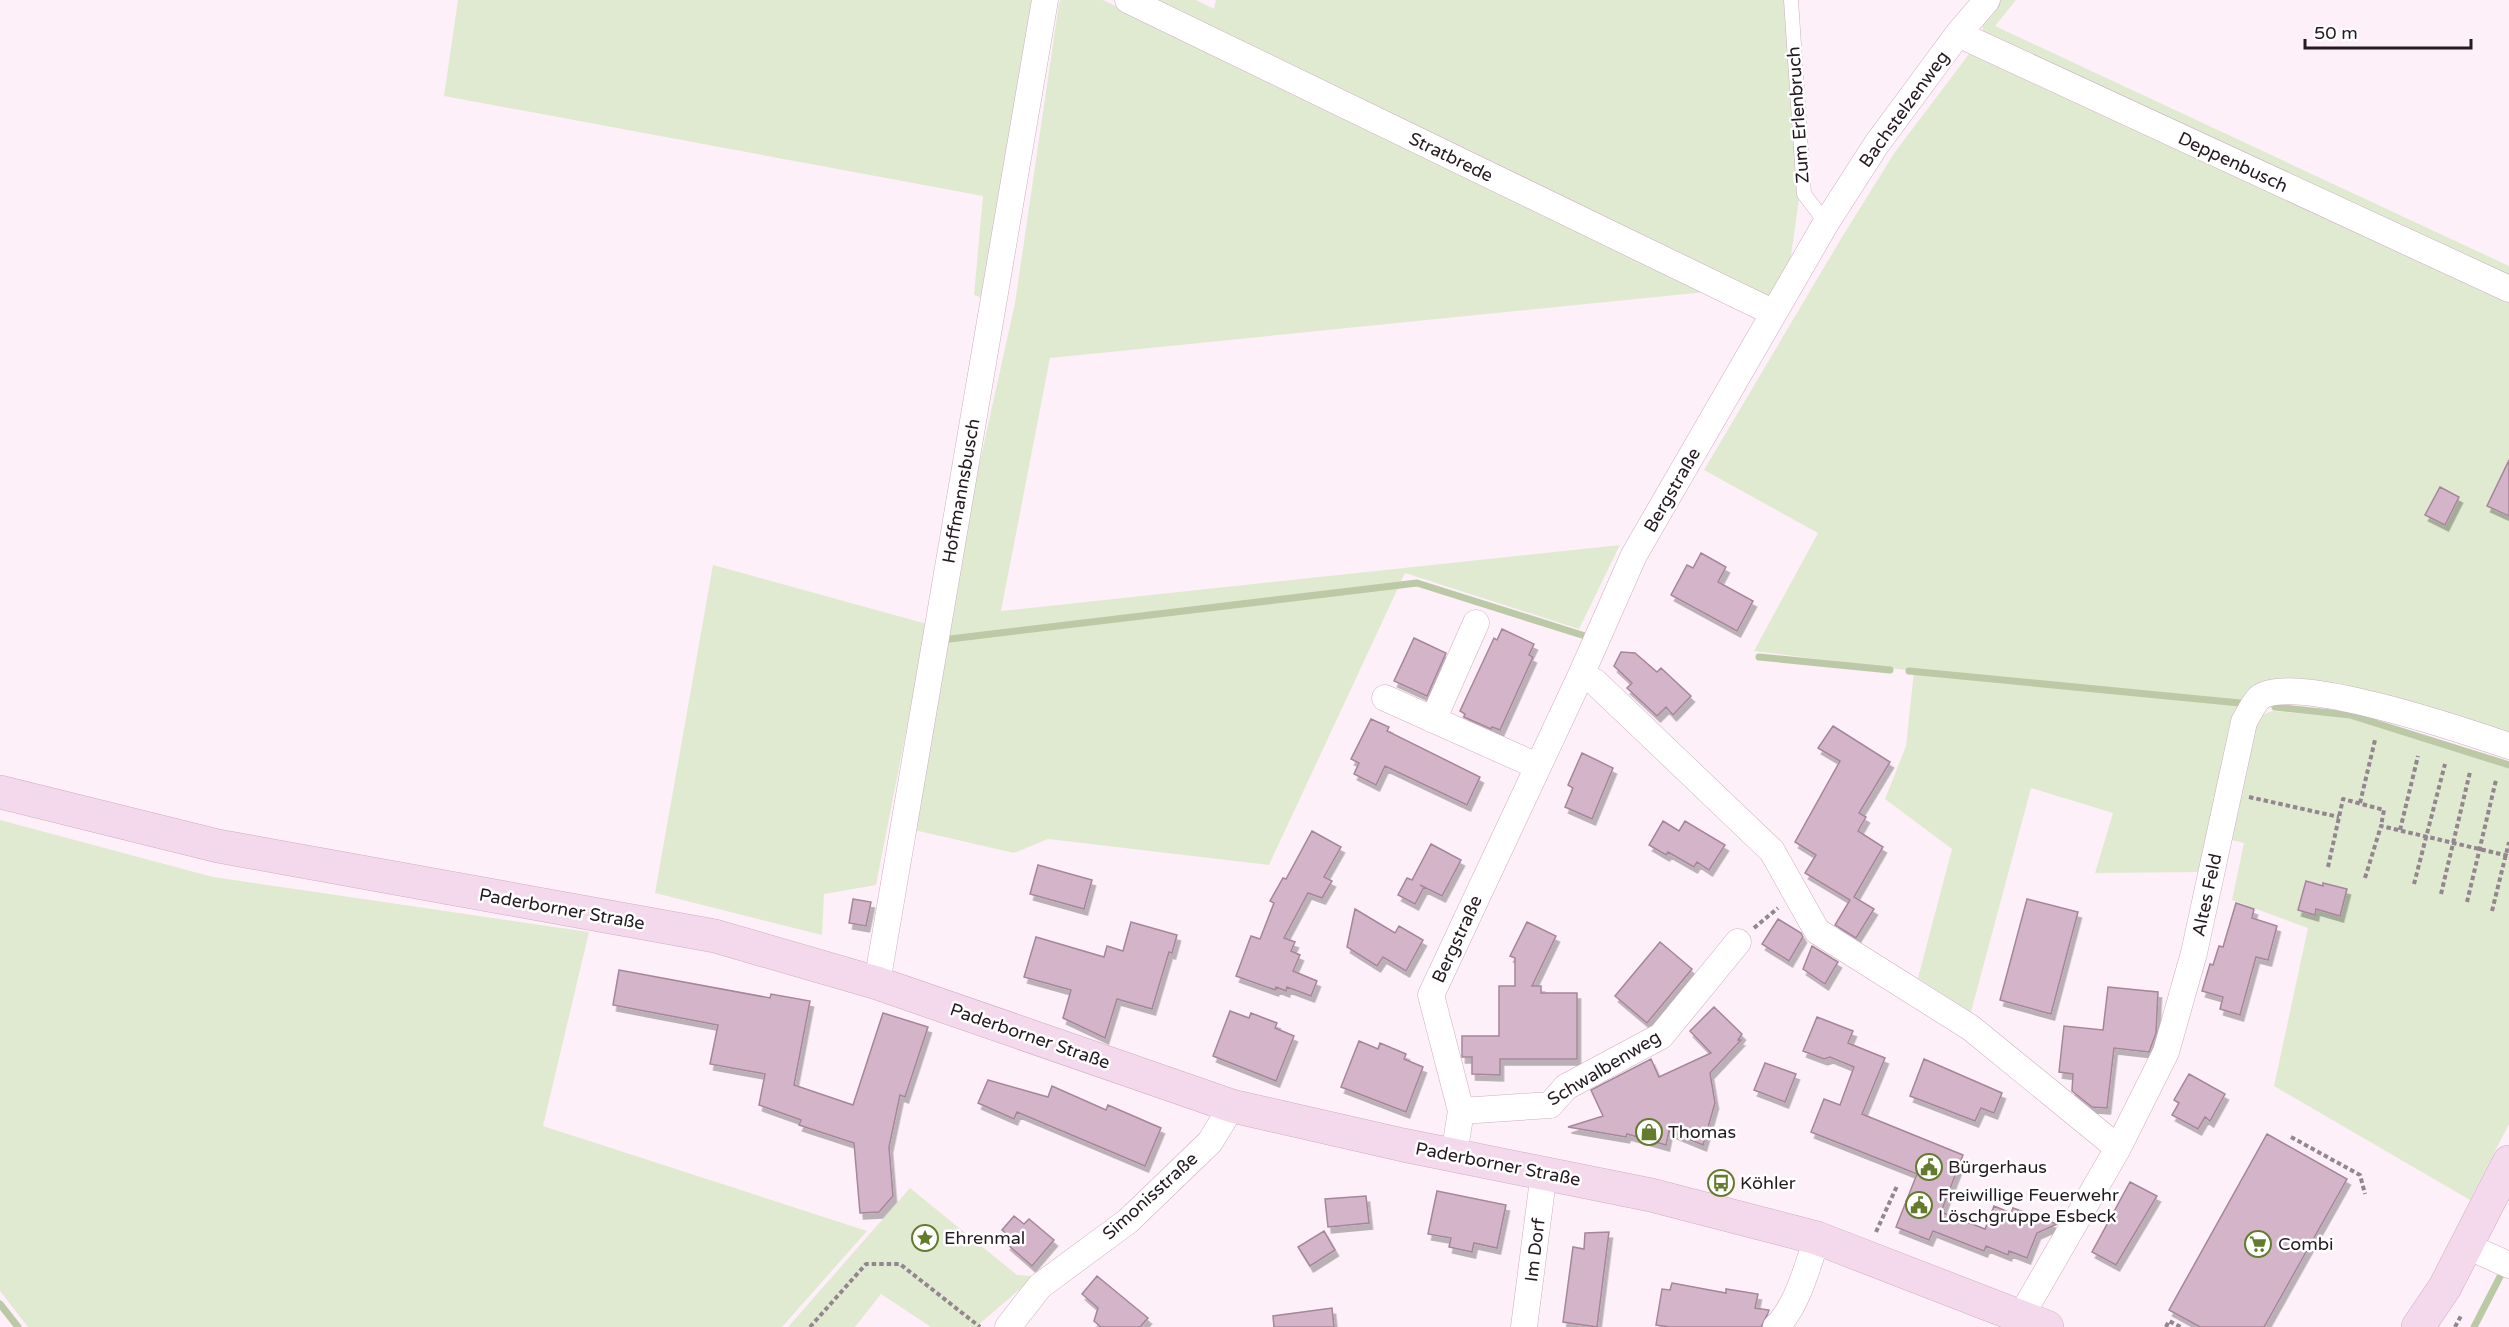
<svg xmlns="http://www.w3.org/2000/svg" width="2509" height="1327" viewBox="0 0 2509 1327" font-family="'Varela Round',sans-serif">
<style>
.green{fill:#e0ead1}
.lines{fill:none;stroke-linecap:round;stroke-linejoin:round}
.stream{stroke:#bcc9a6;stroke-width:7}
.building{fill:#d4b4c9;stroke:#a5869a;stroke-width:1.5;filter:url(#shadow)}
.lane-casing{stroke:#cdadc1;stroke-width:15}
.street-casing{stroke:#cdadc1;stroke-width:27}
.secondary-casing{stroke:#cdadc1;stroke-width:34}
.path{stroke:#93868e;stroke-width:4;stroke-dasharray:4.5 3;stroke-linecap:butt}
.lane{stroke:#fff;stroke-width:14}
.street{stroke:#fff;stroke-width:26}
.secondary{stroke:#f4d8ec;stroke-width:33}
.labels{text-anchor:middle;stroke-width:5;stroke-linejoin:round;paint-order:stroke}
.street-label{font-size:18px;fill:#261a22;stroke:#fff}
.poi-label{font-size:18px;fill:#261a22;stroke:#fff;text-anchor:start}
</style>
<defs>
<filter id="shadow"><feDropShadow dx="3.5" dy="6" stdDeviation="0" flood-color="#0004"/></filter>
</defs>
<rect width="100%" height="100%" fill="#fef0f8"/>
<path class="green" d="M458,0H1036L987,299L974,295L983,196L444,96Z
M1061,0H1103L1706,292L1050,358L1001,611L1620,545L1579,629L1405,573L1269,865L1048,839L1014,853L910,829L949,602L1015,303L1059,3Z
M1145,0H1196L1214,9L1216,0H1784L1799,199L1790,263L1769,296L1759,298Z
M1996,0H2016L1995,26L2509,266V282L1993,41L1983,31L1982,16Z
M1969,54L2509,300V740L2482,732L2249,695L2203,872L2095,873L2113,813L2031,788L1971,1012L1918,978L1952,849L1885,799L1906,746L1914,671L1754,651L1818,533L1704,470L1842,237L1895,152Z
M713,565L927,624L876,885L824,894L822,935L655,893Z
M2273,711L2351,718L2509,768V1124L2470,1200L2274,1086L2308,928L2232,900L2244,843L2224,838L2256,717Z
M0,820L213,877L589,932L543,1126L867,1231L782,1327H28L0,1291Z
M910,1188L1017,1275L1035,1276L976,1327H931L881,1294L855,1327H788Z"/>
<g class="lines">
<path class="stream" d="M950,639L1417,583L1585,636
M1759,657L1890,670
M1909,671L2240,703
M2275,707L2350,715L2509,765
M0,1304L18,1327
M2474,1327L2505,1267"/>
</g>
<path class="building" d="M2509,460V516L2487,506Z
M2440,487L2459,497L2445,525L2425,515Z
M1701,553L1726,567L1718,582L1753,601L1737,631L1671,595L1687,565L1693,568Z
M1502,629L1534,644L1529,655L1533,657L1500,730L1492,727L1491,729L1464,717L1465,714L1460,711L1494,638L1497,640Z
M1414,638L1446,653L1427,696L1394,681Z
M1621,652L1635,653L1657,672L1661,668L1691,696L1673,715L1666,707L1657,716L1627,688L1632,683L1614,666Z
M1371,719L1389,727L1387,731L1480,777L1467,805L1385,766L1376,785L1354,774L1359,763L1351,759Z
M1833,726L1890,762L1859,813L1866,817L1858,831L1883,847L1854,897L1874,909L1856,938L1835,925L1850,900L1805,873L1816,855L1795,842L1840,761L1818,748Z
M1582,753L1613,768L1592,819L1565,807L1573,788L1568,785Z
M1663,821L1679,831L1685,821L1725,845L1709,870L1697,862L1694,867L1668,852L1666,855L1649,845Z
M1312,831L1341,847L1324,877L1332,881L1322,898L1308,893L1284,938L1295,942L1291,951L1300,955L1293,971L1317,981L1311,996L1287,987L1286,991L1276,987L1275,990L1236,976L1251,936L1260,939L1274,903L1270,901L1283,878L1286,879Z
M1431,844L1461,860L1442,896L1420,885L1424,887L1415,904L1398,895L1407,878L1412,880Z
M1038,865L1092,880L1084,909L1030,894Z
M2306,881L2323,886V883L2347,889L2340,916L2316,909L2315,915L2298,910Z
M853,899L871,902L866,926L849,923Z
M2027,899L2078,912L2051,1014L2000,1000Z
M2236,903L2254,909L2252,918L2277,926L2268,960L2256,957L2240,1015L2220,1009L2223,997L2202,991L2210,964L2213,965L2219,946L2223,947Z
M1355,909L1395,933L1399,926L1423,940L1406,971L1383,957L1377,966L1347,947Z
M1778,919L1801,933L1803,937L1789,961L1762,944Z
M1131,922L1177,935L1172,953L1169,952L1152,1009L1117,999L1105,1038L1063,1018L1071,990L1024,977L1036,937L1104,957L1107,946L1123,951Z
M1527,922L1556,936L1532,986H1541V993H1577V1059H1500V1075L1472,1074V1057H1462V1036H1499V986H1515V958L1510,956Z
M1660,942L1692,969L1647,1023L1615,996Z
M1812,946L1838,962L1825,984L1803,969Z
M619,970L770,998L771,994L810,1001L794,1085L853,1105L883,1013L928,1027L905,1097L900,1095L889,1147L893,1196L879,1212L860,1213L854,1143L799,1125L801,1120L759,1105L765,1074L710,1064L718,1025L613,1005Z
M2108,987L2158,992L2156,1033L2149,1052L2114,1048L2107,1108L2092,1107L2072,1091L2073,1074L2059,1072L2064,1026L2103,1030Z
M1714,1007L1742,1034L1738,1040H1741L1710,1073L1715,1103L1703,1145L1669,1131L1666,1145L1627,1134L1626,1137L1568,1127L1603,1116L1591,1090L1651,1059L1659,1077L1711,1053L1690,1031Z
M1230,1011L1249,1018L1251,1013L1277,1023L1275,1028L1294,1036L1276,1081L1213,1056Z
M1817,1017L1853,1031L1848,1043L1885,1058L1862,1114L1963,1155L1941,1212L1985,1229L1994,1206L2011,1213L2013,1208L2057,1224L2037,1233L2027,1258L2009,1251L2008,1255L1986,1246L1984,1251L1933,1231L1929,1240L1896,1227L1917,1174L1811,1132L1824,1099L1840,1105L1854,1067L1830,1057L1824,1059L1803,1051Z
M1359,1041L1378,1049L1380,1043L1406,1054L1404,1059L1423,1067L1406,1112L1341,1087Z
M1924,1059L2002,1093L1994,1113L1981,1108L1975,1121L1910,1096Z
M1765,1063L1796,1074L1785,1102L1754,1090Z
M2189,1074L2225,1094L2210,1121L2205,1117L2198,1129L2172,1115L2179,1103L2174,1100Z
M988,1080L1048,1097L1052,1086L1106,1110L1108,1105L1161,1128L1145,1166L1017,1112L1014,1119L978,1103Z
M2267,1134L2347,1179L2264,1327H2200L2169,1310Z
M2130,1182L2157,1196L2116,1265L2092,1252Z
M1437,1191L1506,1205L1497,1248L1474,1243L1472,1252L1449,1247L1451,1238L1428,1234Z
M1366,1196L1369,1223L1328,1227L1325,1199Z
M1014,1216L1024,1224L1029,1219L1054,1240L1032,1266L1007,1244L1012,1239L1002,1230Z
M1324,1231L1335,1250L1310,1266L1298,1247Z
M1609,1232L1597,1327L1563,1322L1573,1247L1584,1249L1585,1233Z
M1097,1276L1148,1318L1140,1327H1101L1094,1321L1098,1308L1082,1294Z
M1672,1283L1726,1293V1289L1758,1294L1755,1308L1769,1310L1768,1313L1761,1327H1670L1656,1325L1662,1289L1670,1290Z
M1332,1308L1334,1327H1274L1273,1316Z"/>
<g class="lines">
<defs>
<path id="lane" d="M1791,0L1804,194L1826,223"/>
<path id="street" d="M1128,0L1774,313
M1958,34L2509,289
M1581,675L1595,682L1772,851L1817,931L1971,1028L2118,1148
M1385,698L1537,766
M1433,720L1476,623
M877,983L1045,0
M1461,1111L1550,1105L1566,1087L1661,1036L1738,942
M1454,1155L1461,1111L1431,995L1581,675L1634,555L1826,223L1876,145L1958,34L1987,0
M2465,1245L2509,1265
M2021,1316L2118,1148L2166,1052L2194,953L2244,722C2248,715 2253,704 2259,698C2290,671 2468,732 2509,746
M1008,1327L1040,1286L1128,1221L1210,1142L1232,1106
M1524,1327L1544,1172
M1776,1327C1798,1305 1807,1267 1817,1238"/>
<path id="secondary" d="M0,792L218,846L715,936L877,983L1232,1106L1403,1145L1651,1195L1817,1238L2047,1327
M2418,1327L2445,1287L2509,1162"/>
</defs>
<use href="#lane" class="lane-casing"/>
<use href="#street" class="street-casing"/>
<use href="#secondary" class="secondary-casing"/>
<path class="path" d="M2249,797L2339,817
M2360,803L2375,740
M2400,830L2418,756
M2328,867L2343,799L2384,810L2381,826
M2365,878L2381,826L2509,856
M2414,884L2445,764
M2441,894L2470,772
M2467,902L2496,780
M2492,911L2509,842
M1754,928L1778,908
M2291,1137L2360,1175L2365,1194
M1876,1232L1897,1186
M810,1327L866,1264H900L980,1327
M2166,1327L2169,1321L2181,1327
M2455,1327L2462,1314"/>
<use href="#lane" class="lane"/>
<use href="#street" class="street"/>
<use href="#secondary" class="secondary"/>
</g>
<defs>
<symbol id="shop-ring" viewBox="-11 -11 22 22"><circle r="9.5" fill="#fff" stroke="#637b2d" stroke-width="1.5"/><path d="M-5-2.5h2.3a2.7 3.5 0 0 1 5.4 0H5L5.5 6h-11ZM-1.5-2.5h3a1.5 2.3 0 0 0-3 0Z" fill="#637b2d"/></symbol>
<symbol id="civic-ring" viewBox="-11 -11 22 22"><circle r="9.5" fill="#fff" stroke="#637b2d" stroke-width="1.5"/><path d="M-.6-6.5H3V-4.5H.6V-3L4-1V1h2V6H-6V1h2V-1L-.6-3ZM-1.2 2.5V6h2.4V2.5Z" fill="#637b2d"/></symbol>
<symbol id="bus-ring" viewBox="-11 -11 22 22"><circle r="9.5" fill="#fff" stroke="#637b2d" stroke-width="1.5"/><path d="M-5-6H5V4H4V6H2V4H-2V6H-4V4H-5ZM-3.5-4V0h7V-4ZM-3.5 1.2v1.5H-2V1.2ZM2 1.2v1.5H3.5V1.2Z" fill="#637b2d"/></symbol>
<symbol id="sight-ring" viewBox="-11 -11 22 22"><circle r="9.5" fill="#fff" stroke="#637b2d" stroke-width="1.5"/><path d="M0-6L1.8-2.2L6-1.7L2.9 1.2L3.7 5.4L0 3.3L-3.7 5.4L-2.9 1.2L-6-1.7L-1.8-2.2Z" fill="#637b2d"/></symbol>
<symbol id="supermarket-ring" viewBox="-11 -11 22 22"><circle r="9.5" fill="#fff" stroke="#637b2d" stroke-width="1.5"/><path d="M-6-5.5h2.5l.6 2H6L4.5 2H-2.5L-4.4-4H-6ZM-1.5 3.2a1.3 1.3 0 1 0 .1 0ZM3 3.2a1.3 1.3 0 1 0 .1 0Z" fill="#637b2d"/></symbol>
</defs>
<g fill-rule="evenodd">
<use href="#shop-ring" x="1634" y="1117" width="30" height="30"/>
<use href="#civic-ring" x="1914" y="1152" width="30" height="30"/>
<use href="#bus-ring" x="1706" y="1168" width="30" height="30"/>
<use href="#civic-ring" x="1904" y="1190" width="30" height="30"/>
<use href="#sight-ring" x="910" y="1223" width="30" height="30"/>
<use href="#supermarket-ring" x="2243" y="1229" width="30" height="30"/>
</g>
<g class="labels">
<g class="street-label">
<text transform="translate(1904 109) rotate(-54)" y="6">Bachstelzenweg</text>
<text transform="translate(1798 115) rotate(-94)" y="6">Zum Erlenbruch</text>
<text transform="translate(1451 157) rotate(26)" y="6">Stratbrede</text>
<text transform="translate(2233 162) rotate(25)" y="6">Deppenbusch</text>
<text transform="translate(1672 490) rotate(-60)" y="6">Bergstraße</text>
<text transform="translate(961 491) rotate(-80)" y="6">Hoffmannsbusch</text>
<text transform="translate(2207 895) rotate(-78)" y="6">Altes Feld</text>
<text transform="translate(562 909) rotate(10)" y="6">Paderborner Straße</text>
<text transform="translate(1457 939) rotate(-65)" y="6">Bergstraße</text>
<text transform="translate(1030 1036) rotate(19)" y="6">Paderborner Straße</text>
<text transform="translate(1604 1068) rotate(-31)" y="6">Schwalbenweg</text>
<text transform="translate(1498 1164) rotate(11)" y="6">Paderborner Straße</text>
<text transform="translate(1150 1196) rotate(-42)" y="6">Simonisstraße</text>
<text transform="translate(1535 1250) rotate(-83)" y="6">Im Dorf</text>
</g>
<g class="poi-label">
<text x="1668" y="1138">Thomas</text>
<text x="1948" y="1173">Bürgerhaus</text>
<text x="1740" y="1189">Köhler</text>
<text x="1938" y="1201">Freiwillige Feuerwehr<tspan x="1938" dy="21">Löschgruppe Esbeck</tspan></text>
<text x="944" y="1244">Ehrenmal</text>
<text x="2278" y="1250">Combi</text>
</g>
</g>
<path d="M2305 39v9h166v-9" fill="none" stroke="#261a22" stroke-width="3"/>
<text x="2314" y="39" font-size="18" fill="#261a22" stroke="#ffffff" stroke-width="4.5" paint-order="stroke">50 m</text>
</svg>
